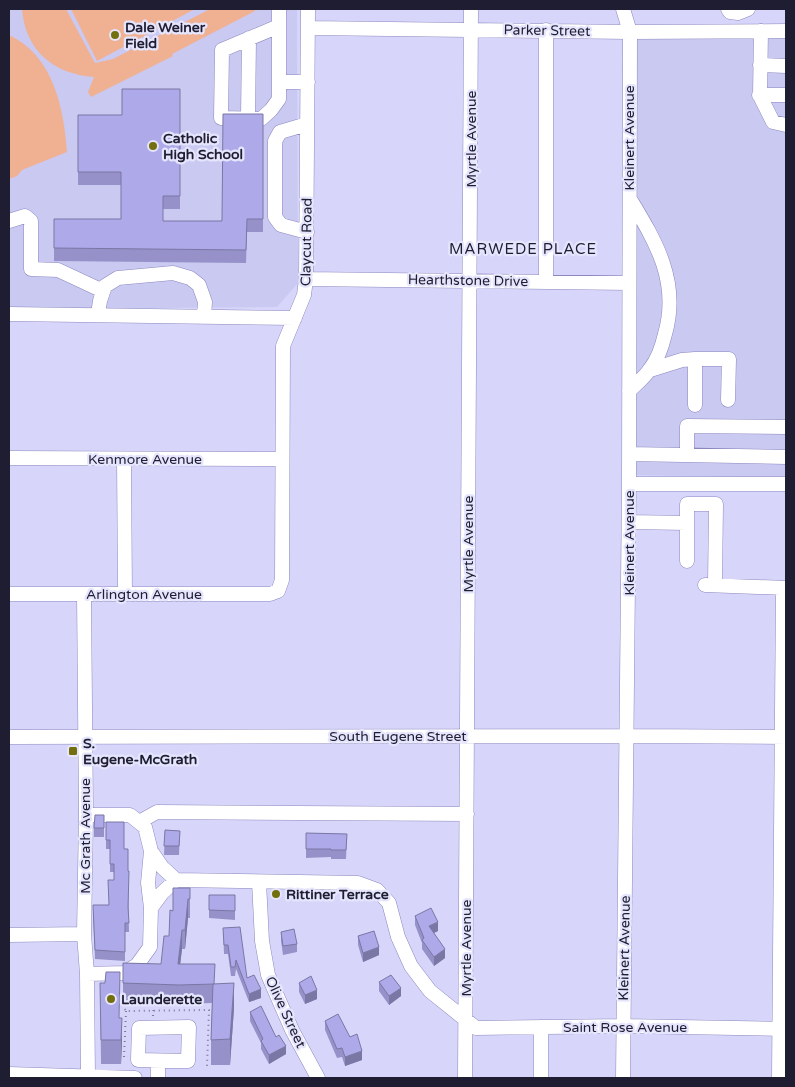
<svg xmlns="http://www.w3.org/2000/svg" width="795" height="1087" viewBox="0 0 795 1087" font-family="'Varela Round',sans-serif">
<style>
.built{fill:#cac9f2}
.green{fill:#f0b193}
.lines{fill:none;stroke-linecap:round;stroke-linejoin:round}
.minor-casing{stroke:#8b88bf;stroke-width:15}
.path{stroke:#7a7995;stroke-width:2;stroke-dasharray:1 4;stroke-linecap:butt}
.minor{stroke:#fff;stroke-width:14}
.wall{fill:#9692c9}
.shaded-wall{fill:#7a77a4}
.building{fill:#aeaaea;stroke:#7a77a4}
.poi-dot{fill:#736e0e;stroke:#e5e5fd;stroke-width:2}
.labels{text-anchor:middle;stroke-width:4.5;stroke-linejoin:round;paint-order:stroke}
.poi-label{font-size:14px;font-weight:bold;fill:#1e1d32;stroke:#e5e5fd;text-anchor:start}
.street-label{font-size:14px;fill:#1e1d32;stroke:#e5e5fd}
.neighbourhood-label{font-size:15px;letter-spacing:1px;fill:#1e1d32;stroke:#e5e5fd}
</style>
<rect width="100%" height="100%" fill="#d7d6fa"/>
<path class="built" d="M9,9H297L298,283L277,307L9,309Z
M786,31V478L629,475L630,32Z"/>
<path class="green" d="M22,9H66L95,63L113,59L210,9H254L255,11L172,54L173,56L91,97L88,92L94,77C53,74 25,50 22,9Z
M71,9H195L97,61Z
M9,35C53,55 64,108 67,152L22,170L17,176L9,179Z"/>
<g class="lines">
<defs>
<path id="minor" d="M279,9V99L271,110L261,119L221,118L222,50L279,26
M623,9L630,32L629,484L623,1078
M728,9L730,12L738,13L748,9
M308,28L630,32L786,31
M546,30V281
M761,31L760,96L773,122L786,125
M760,65L786,66
M279,82H308
M759,95H786
M248,119L249,38
M9,221L25,216L31,221V269L58,270L103,291
M307,232L281,225L275,217V141L280,132L307,124
M306,279L629,283
M9,314L295,318
M98,314L100,301L105,286L118,278L173,273L190,278L199,285L205,302L204,316
M695,359H729L728,400
M650,370L682,360L695,359V405
M629,391C636,384 645,377 650,369C658,359 662,347 665,334C680,282 656,242 630,199
M629,454L786,457
M687,455V426L786,427
M9,458L282,459
M124,459L125,594
M629,484H786
M629,522L687,523
M687,561V504H716L715,585
M705,585L786,588
M9,594H270L278,591L282,580L283,346L304,295L306,279L308,9
M84,594L86,815L84,934L87,974L88,1078
M9,737L628,736L786,737
M86,815H130L145,827L151,851L162,867L176,880
M139,822L157,812L467,814
M151,851L148,883L151,908
M259,882L262,941L268,975L292,1030L318,1078
M9,935L84,934
M87,974L124,973L137,965L150,947L151,908L162,893L176,880L358,883L377,890L389,903L398,937L411,966L430,991L476,1028L623,1026L786,1029
M189,1027L188,1061L138,1060L139,1028Z
M158,1061V1078
M9,1074L135,1078
M465,1078L471,9
M541,1078V1027
M779,1078L783,588"/>
</defs>
<use href="#minor" class="minor-casing"/>
<path class="path" d="M119,1001L126,1011L209,1010L207,1066
M126,1011L124,1057H128
M153,1016L154,1003"/>
<use href="#minor" class="minor"/>
</g>
<path class="wall" d="M180,89V209H163V221H222L263,114V232H247L246,263L54,261V219H121V185H78V115H122Z
M104,815V837H94V828Z
M106,822L124,849L128,871L129,932H125V961L95,959L93,913L109,905L114,880V872H110V849H106Z
M165,830L180,831L179,855H164Z
M306,833L347,834L346,859H331V857L306,858Z
M190,888V918H188L185,949H182L180,964L215,984L234,1008L230,1065H211V1040L212,1003L179,1004L123,1003V963L161,964L169,936L173,911Z
M209,895H235V920L209,918Z
M415,916L438,931L434,933L445,958L434,966L422,949V943L415,925Z
M223,928L247,978L261,998L249,1002L236,969L235,976H231L228,954H224Z
M281,932L297,944V952L283,955L281,941Z
M358,936L379,955L363,962L358,945Z
M379,982L401,996L389,1005L379,991Z
M100,983L119,1018L122,1042L121,1064H101Z
M299,983L317,999L305,1004L299,992Z
M250,1012L286,1054L269,1064L261,1049V1043L250,1021Z
M325,1021L362,1060L345,1066L342,1057L337,1058L325,1030Z"/>
<path class="shaded-wall" d="M188,899V918L185,949V930Z
M438,922V931L429,935V926Z
M182,930V949L178,983V964Z
M379,947V955L363,962V953Z
M445,949V958L434,966V957Z
M234,983V1008L230,1065V1039Z
M401,988V996L389,1005V996Z
M261,989V998L249,1002V994Z
M317,990V999L305,1004V995Z
M122,1018V1042L121,1064V1040Z
M286,1046V1054L269,1064V1055Z
M362,1051V1060L345,1066V1057Z"/>
<path class="building" d="M122,89H180V196H163V221H222L223,114H263V219H247L246,250L54,248V219H121V172H78V115H122Z
M95,815H104V828H94Z
M106,822H124V849H128V871H129L128,907L129,923H125V952L95,950L93,905H109L108,880H114V864H110V840H106Z
M165,830L180,831L179,846H164Z
M306,833L347,834L346,850H331V849H306Z
M173,888H190V899H188L185,930H182L178,964H215L214,984L179,985L123,983V963L161,964L164,936H169L170,910L173,911Z
M209,895H235V911L209,910Z
M431,908L438,922L429,926L445,949L434,957L422,940L424,938L415,916Z
M240,927L247,978L254,975L261,989L249,994L236,960L235,967H231L228,945H224L223,928Z
M294,929L297,944L283,946L281,932Z
M374,931L379,947L363,953L358,936Z
M106,972H120L119,1018H122L121,1040H101L100,983H105Z
M391,975L401,988L389,996L379,982Z
M311,976L317,990L305,995L299,983Z
M234,983L230,1039L211,1040L213,984Z
M261,1006L276,1037L279,1035L286,1046L269,1055L261,1041L263,1039L250,1012Z
M338,1014L350,1037L357,1034L362,1051L345,1057L342,1048L337,1049L325,1021Z"/>
<g class="poi-dot">
<circle cx="115" cy="35" r="5"/>
<circle cx="153" cy="146" r="5"/>
<rect x="68" y="746" width="10" height="10" rx="2.5"/>
<circle cx="276" cy="894" r="5"/>
<circle cx="111" cy="999" r="5"/>
</g>
<g class="labels">
<g class="poi-label">
<text x="125" y="32">Dale Weiner<tspan x="125" dy="16">Field</tspan></text>
<text x="163" y="143">Catholic<tspan x="163" dy="16">High School</tspan></text>
<text x="83" y="748">S.<tspan x="83" dy="16">Eugene-McGrath</tspan></text>
<text x="286" y="899">Rittiner Terrace</text>
<text x="121" y="1004">Launderette</text>
</g>
<g class="street-label">
<text transform="translate(547 30) rotate(1)" y="5">Parker Street</text>
<text transform="translate(629 138) rotate(-90)" y="5">Kleinert Avenue</text>
<text transform="translate(471 139) rotate(-90)" y="5">Myrtle Avenue</text>
<text transform="translate(306 242) rotate(-89)" y="5">Claycut Road</text>
<text transform="translate(468 280) rotate(1)" y="5">Hearthstone Drive</text>
<text x="145" y="464">Kenmore Avenue</text>
<text transform="translate(629 543) rotate(-90)" y="5">Kleinert Avenue</text>
<text transform="translate(468 544) rotate(-90)" y="5">Myrtle Avenue</text>
<text x="144" y="599">Arlington Avenue</text>
<text x="398" y="741">South Eugene Street</text>
<text transform="translate(85 836) rotate(-90)" y="5">Mc Grath Avenue</text>
<text transform="translate(466 948) rotate(-90)" y="5">Myrtle Avenue</text>
<text transform="translate(624 948) rotate(-89)" y="5">Kleinert Avenue</text>
<text transform="translate(286 1012) rotate(65)" y="5">Olive Street</text>
<text x="625" y="1032">Saint Rose Avenue</text>
</g>
<g class="neighbourhood-label">
<text x="523" y="254">MARWEDE PLACE</text>
</g>
</g>
<rect width="795" height="1087" fill="none" stroke="#1e1d32" stroke-width="20"/>
</svg>
